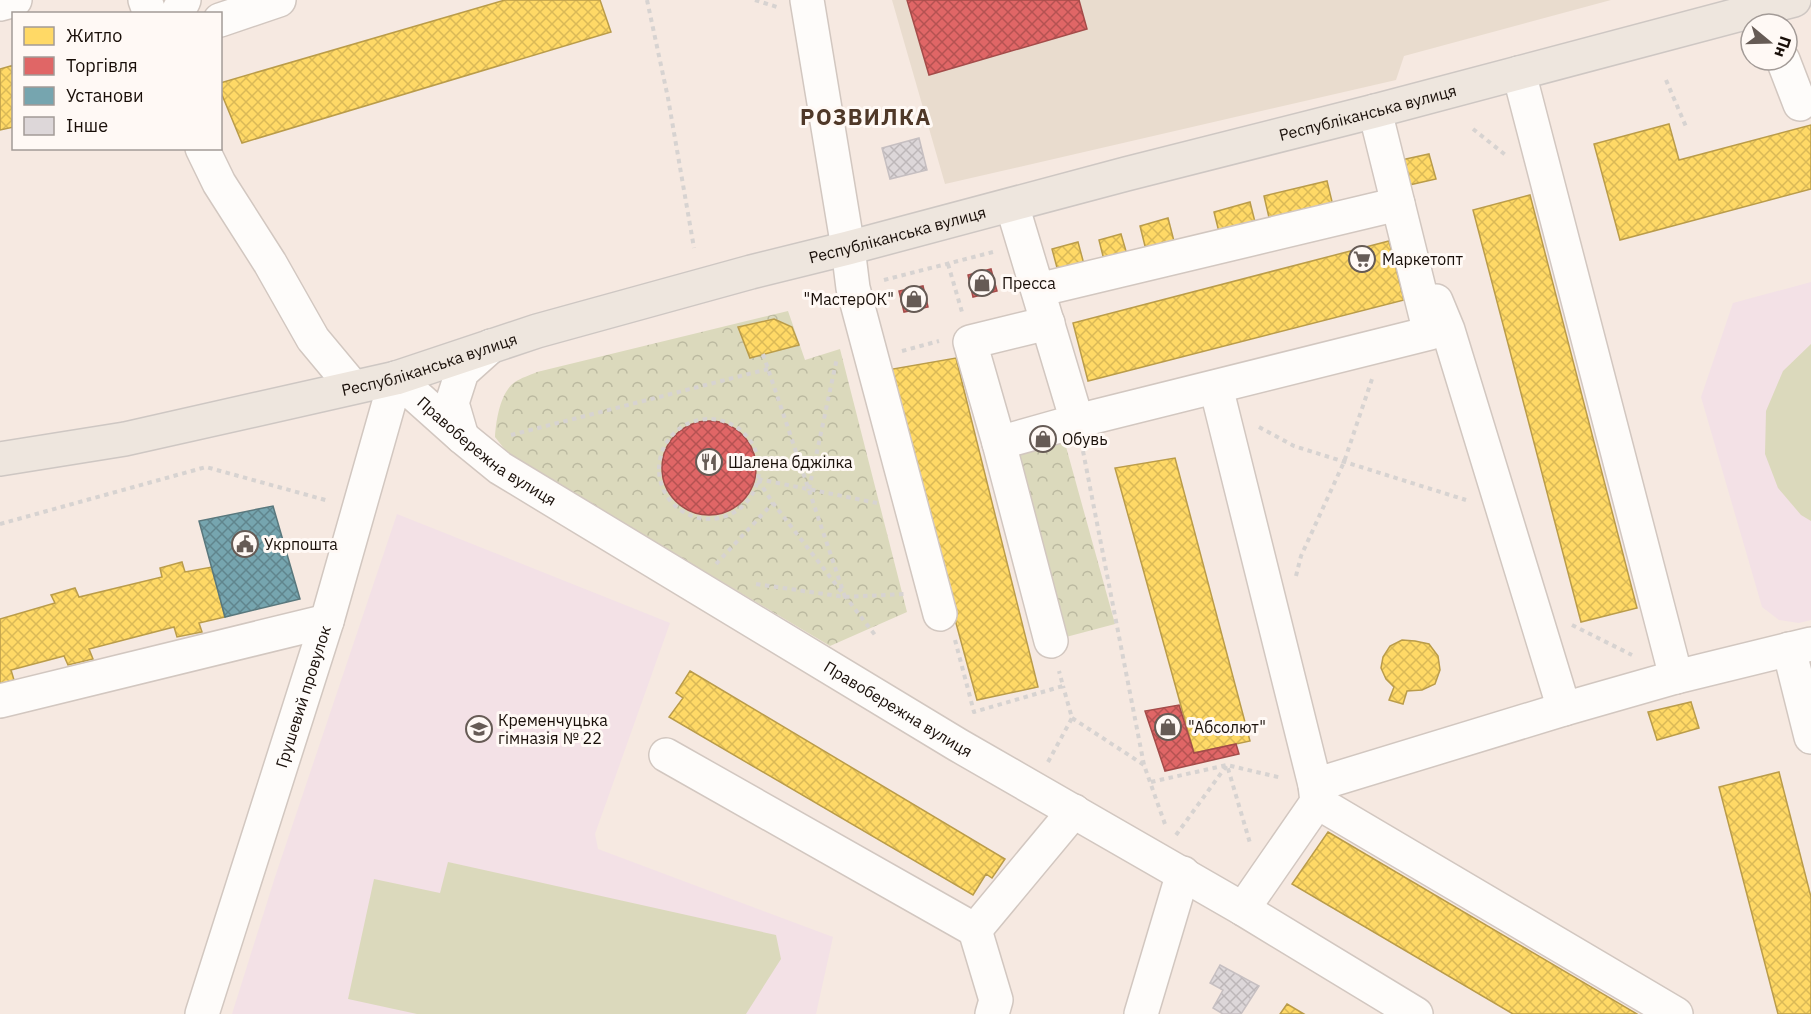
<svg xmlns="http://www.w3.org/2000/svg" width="1811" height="1014" viewBox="0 0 1811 1014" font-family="'IBM Plex Sans',sans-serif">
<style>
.commercial{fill:#e9dcce}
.education{fill:#f3e1e6}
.park{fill:url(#park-crowns)}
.pitch{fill:#dbd9bc}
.homes{fill:url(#homes-cross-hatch);stroke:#ba9c4a;stroke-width:1.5}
.shops{fill:url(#shops-cross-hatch);stroke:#a44c4a;stroke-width:1.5}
.public{fill:url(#public-cross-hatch);stroke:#5a787d;stroke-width:1.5}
.building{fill:url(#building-cross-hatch);stroke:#c6bfc1;stroke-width:1.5}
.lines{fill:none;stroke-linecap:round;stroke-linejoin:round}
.minor-casing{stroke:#d2c7c0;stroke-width:36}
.major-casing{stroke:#cec7c3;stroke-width:36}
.path{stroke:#d7d3d1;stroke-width:4;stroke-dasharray:4.5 4.5;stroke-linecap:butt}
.minor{stroke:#fefcfa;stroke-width:33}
.major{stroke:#eee6de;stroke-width:33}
.labels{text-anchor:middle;stroke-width:6;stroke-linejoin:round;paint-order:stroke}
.street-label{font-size:16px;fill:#190f09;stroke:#fff9f5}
.poi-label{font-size:16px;fill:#190f09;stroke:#fff9f5;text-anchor:start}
.district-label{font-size:22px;font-weight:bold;letter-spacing:1.5px;fill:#4f3828;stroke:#fff9f5}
</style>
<defs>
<pattern id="park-crowns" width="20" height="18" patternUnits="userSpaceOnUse" patternTransform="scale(1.5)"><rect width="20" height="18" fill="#dbd9bc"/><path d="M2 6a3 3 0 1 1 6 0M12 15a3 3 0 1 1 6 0" fill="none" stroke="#bbb9a0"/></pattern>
<pattern id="homes-cross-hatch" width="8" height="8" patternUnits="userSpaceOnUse" patternTransform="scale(1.5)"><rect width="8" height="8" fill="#ffd966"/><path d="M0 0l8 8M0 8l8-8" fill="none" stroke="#dab957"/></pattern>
<pattern id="shops-cross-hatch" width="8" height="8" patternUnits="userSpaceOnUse" patternTransform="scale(1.5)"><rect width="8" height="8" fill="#e06666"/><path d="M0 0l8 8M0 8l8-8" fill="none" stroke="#b55252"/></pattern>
<pattern id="public-cross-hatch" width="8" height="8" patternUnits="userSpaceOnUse" patternTransform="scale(1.5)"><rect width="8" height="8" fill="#76a5af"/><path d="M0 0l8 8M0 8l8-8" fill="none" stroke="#60858d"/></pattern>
<pattern id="building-cross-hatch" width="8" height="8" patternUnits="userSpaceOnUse" patternTransform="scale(1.5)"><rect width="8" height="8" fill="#ddd7d9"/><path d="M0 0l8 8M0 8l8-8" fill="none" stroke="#bdb7b9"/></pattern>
</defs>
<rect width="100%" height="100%" fill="#f6e9e1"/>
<path class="commercial" d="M892,0H1611L1404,56L1396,80L945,184Z"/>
<path class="education" d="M1811,282V620L1799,623L1779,620L1762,607L1701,397L1733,303Z
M397,514L670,623L595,834L598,849L833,937L816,1014H232L275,877Z"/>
<path class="park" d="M788,311L805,360L840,349L907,612L830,646L509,455L495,437C496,421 500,392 515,382C521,378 530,375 537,372Z
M1060,425L1115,624L1051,641L999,443Z"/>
<path class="pitch" d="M1811,344V521L1801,515L1778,488L1765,454L1766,411L1783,371Z
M448,862L776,935L781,959L746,1014H417L348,999L374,879L440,893Z"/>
<path class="homes" d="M505,0H600L611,32L242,143L220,90V83Z
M14,65V127L0,130V69Z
M1669,124L1679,160L1811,125V189L1620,240L1594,144Z
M1429,154L1436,179L1409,185L1401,160Z
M1327,181L1334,210L1271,226L1264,196Z
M1530,195L1637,608L1581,622L1473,210Z
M1250,202L1255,222L1219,232L1214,212Z
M1168,218L1175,245L1147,254L1140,226Z
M1121,234L1128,258L1105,264L1099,240Z
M1389,241L1404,300L1088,381L1073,323Z
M1078,242L1085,268L1059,275L1052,249Z
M774,319L792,327L799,345L750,358L738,327Z
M956,358L1038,687L977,700L887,370Z
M1175,458L1250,741L1194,753L1115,468Z
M182,562L185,572L212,567L225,617L199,623L202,632L177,637L174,627L89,649L93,659L68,665L64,656L11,670L14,680L0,684V619L55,603L51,595L75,588L79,597L162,577L160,568Z
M1402,640L1415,641L1429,644L1438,656L1440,670L1435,684L1422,690L1407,691L1403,704L1389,700L1394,687L1386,679L1381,668L1383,657L1390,646Z
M690,671L1005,859L992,878L986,874L973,895L669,717L683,698L676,693Z
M1691,702L1699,728L1657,740L1648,712Z
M1779,772L1811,897V1014H1778L1719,787Z
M1328,832L1637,1014H1513L1292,884Z
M1287,1004L1304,1014H1280Z"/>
<path class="shops" d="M907,0H1079L1087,29L929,75Z
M991,269L997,291L973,297L968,275Z
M923,286L928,307L904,312L899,291Z
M662 468a47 47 0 1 1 94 0a47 47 0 1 1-94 0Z
M1179,705L1194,753L1236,744L1239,754L1165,771L1145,711Z"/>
<path class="public" d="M273,506L300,599L225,617L199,521Z"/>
<path class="building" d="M919,138L927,170L890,179L882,148Z
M1220,965L1259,986L1241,1014H1223L1213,1008L1223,990L1210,983Z"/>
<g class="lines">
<defs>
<g id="minor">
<path d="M145,0L150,14"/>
<path d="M807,0L848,248L853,288L940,614"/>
<path d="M0,4L15,0"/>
<path d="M177,14L184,0"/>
<path d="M220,20L279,0"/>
<path d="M1783,60L1800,104"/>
<path d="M1519,73L1676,677"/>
<path d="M202,148L219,183L270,263L313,339L353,387"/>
<path d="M1012,205L1077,421L999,443L1051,641"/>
<path d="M1038,290L1398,204"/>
<path d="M1436,301L1448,330L1564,709"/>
<path d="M1216,387L1315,785L1317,802L1243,909"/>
<path d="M1077,421L1430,333L1375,111"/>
<path d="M462,437L452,403L462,372L491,346"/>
<path d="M999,443L970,342L1048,323"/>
<path d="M1789,649L1811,737"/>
<path d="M0,701L327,621"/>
<path d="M666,755L975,930L1074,811"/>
<path d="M1315,785L1564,709L1676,677L1811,644"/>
<path d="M1317,802L1676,1014"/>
<path d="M975,930L996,1000L992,1014"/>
<path id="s1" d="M202,1014L327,621L396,378L462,437L500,468L958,745L1243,909L1416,1014"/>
<path d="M1141,1014L1183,873"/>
</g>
<g id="major">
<path id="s2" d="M0,459L125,439L396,378L537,331L751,272L848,248L1126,174L1375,111L1794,0"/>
</g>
</defs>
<use href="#minor" class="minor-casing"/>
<use href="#major" class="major-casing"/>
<path class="path" d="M647,0L668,98L694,248
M755,0L777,7
M1666,80L1687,129
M1473,129L1508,157
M948,264L962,312
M884,280L993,252
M902,351L939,341
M763,354L845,597
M659 469a50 50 0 1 1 100 0a50 50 0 1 1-100 0Z
M1259,427L1294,446L1466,500
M511,435L768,369
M1083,451L1144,765L1166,827
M758,479L877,503
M758,480L773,503L875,635
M809,489L837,358
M0,524L206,467L329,501
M716,564L773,503
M1296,576L1301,556L1344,462L1372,379
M756,584L845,597L904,594
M1572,625L1632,655
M955,640L974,712L1063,686L1059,671
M1072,718L1144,765
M1048,762L1072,718L1063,686
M1151,782L1227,765L1282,778
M1176,835L1227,765L1250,843"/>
<use href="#minor" class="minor"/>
<use href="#major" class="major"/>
</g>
<defs>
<symbol id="supermarket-ring" viewBox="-11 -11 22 22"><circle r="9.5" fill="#fff9f5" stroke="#665b55" stroke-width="1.5"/><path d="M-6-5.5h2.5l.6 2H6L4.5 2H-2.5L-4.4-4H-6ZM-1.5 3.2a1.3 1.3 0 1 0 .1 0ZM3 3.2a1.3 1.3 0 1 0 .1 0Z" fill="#665b55"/></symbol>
<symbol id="shop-ring" viewBox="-11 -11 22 22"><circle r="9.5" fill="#fff9f5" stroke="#665b55" stroke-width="1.5"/><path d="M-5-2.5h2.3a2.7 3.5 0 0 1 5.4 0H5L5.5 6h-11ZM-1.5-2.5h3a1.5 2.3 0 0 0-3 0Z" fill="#665b55"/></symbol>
<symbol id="restaurant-ring" viewBox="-11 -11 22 22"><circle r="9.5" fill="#fff9f5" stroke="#665b55" stroke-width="1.5"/><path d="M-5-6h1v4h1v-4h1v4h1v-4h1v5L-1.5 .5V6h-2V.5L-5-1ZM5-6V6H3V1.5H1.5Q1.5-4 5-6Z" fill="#665b55"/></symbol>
<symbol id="civic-ring" viewBox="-11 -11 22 22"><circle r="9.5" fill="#fff9f5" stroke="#665b55" stroke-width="1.5"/><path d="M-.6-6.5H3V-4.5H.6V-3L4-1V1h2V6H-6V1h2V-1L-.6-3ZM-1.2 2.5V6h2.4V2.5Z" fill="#665b55"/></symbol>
<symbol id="school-ring" viewBox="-11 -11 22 22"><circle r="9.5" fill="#fff9f5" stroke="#665b55" stroke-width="1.5"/><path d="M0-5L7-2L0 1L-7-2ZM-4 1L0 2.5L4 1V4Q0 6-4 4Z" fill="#665b55"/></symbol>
</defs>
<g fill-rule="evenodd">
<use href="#supermarket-ring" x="1347" y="244" width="30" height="30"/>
<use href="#shop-ring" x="967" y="268" width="30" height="30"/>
<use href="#shop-ring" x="899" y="284" width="30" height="30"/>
<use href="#shop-ring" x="1028" y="424" width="30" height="30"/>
<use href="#restaurant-ring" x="694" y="447" width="30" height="30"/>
<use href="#civic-ring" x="230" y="529" width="30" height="30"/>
<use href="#shop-ring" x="1153" y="712" width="30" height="30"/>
<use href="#school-ring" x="464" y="714" width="30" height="30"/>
</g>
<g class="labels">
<g class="street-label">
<text dy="6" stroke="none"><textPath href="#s2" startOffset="1412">Республіканська вулиця</textPath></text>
<text dy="6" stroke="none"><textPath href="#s2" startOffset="926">Республіканська вулиця</textPath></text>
<text dy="6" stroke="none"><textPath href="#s2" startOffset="440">Республіканська вулиця</textPath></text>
<text dy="6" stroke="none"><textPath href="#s1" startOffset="782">Правобережна вулиця</textPath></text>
<text dy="6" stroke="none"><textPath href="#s1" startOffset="333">Грушевий провулок</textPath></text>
<text dy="6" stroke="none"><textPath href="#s1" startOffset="1268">Правобережна вулиця</textPath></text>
</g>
<g class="poi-label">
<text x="1382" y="265">Маркетопт</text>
<text x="1002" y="289">Пресса</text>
<text x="894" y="305" text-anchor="end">"МастерОК"</text>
<text x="1062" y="445">Обувь</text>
<text x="728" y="468">Шалена бджілка</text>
<text x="264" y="550">Укрпошта</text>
<text x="498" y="726">Кременчуцька<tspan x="498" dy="18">гімназія № 22</tspan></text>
<text x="1188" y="733">"Абсолют"</text>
</g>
<g class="district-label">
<text x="866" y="125">РОЗВИЛКА</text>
</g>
</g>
<rect x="12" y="12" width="210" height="138" fill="#fff9f5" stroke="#a39b97" stroke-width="1.5"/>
<rect x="24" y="27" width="30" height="18" fill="#ffd966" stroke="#a39b97" stroke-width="1.5"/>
<text x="66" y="42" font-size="18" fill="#190f09">Житло</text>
<rect x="24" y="57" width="30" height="18" fill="#e06666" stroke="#a39b97" stroke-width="1.5"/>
<text x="66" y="72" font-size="18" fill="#190f09">Торгівля</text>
<rect x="24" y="87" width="30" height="18" fill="#76a5af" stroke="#a39b97" stroke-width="1.5"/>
<text x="66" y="102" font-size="18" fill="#190f09">Установи</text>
<rect x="24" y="117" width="30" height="18" fill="#ddd7d9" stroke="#a39b97" stroke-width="1.5"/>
<text x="66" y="132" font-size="18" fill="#190f09">Інше</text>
<g transform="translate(1769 42) rotate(109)"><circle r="28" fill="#fff9f5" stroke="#a39b97" stroke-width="1.5"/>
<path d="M0-4.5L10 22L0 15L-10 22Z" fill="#665b55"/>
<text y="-9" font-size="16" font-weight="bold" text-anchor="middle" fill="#190f09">Пн</text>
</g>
</svg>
